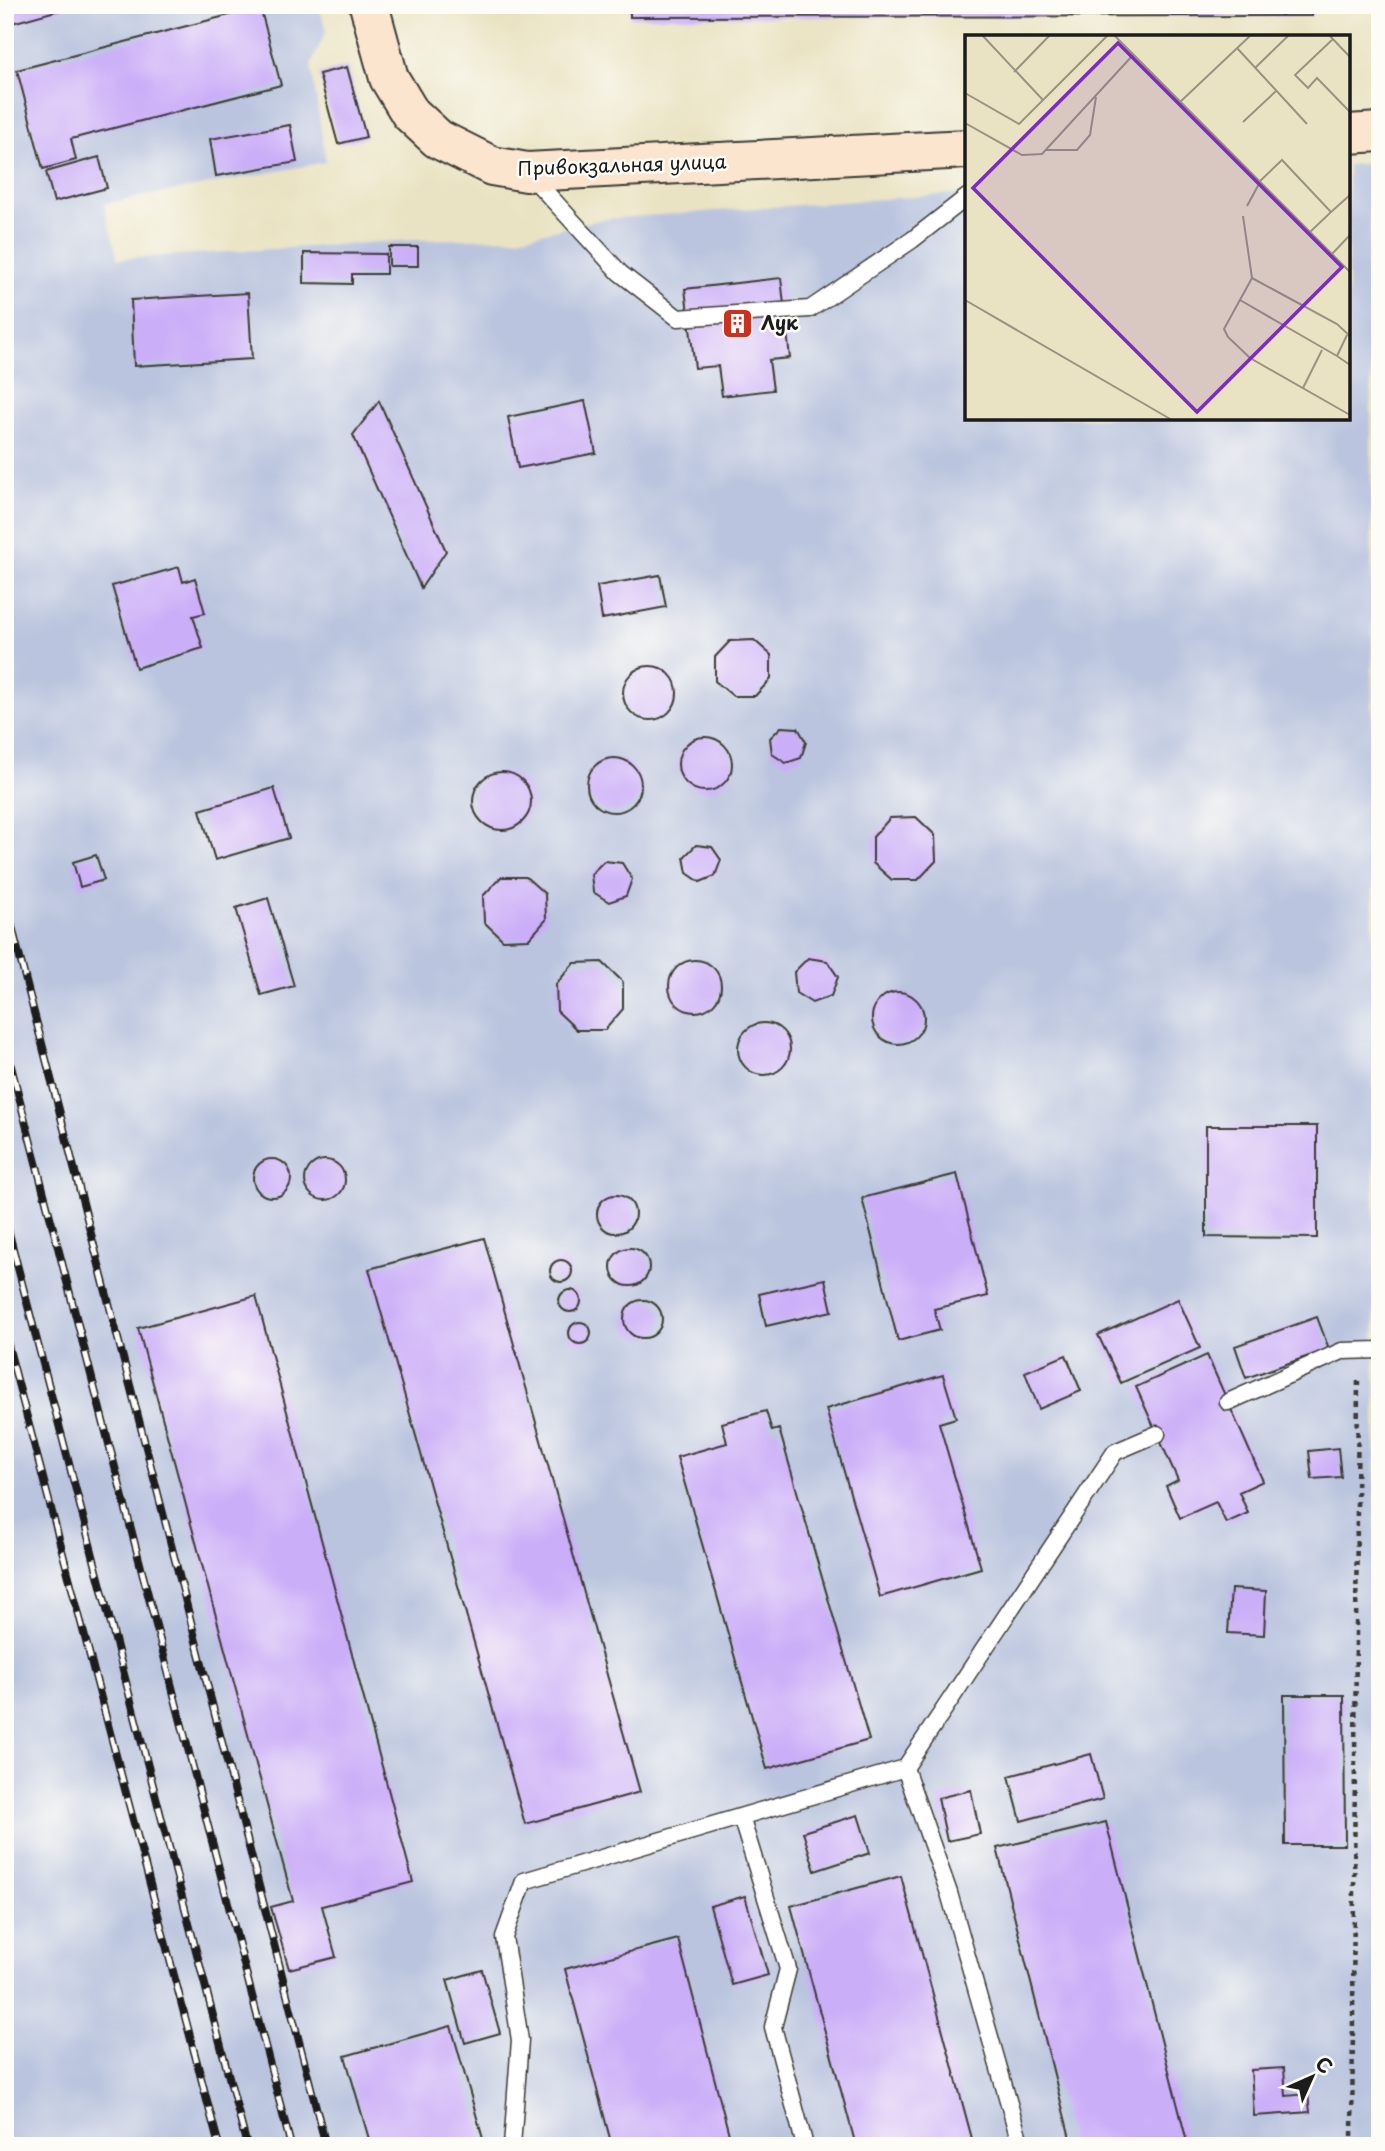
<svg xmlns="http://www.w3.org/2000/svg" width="1385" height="2151" viewBox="0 0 1385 2151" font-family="'Playpen Sans',sans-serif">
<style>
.industrial{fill:#bac4de}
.building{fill:#cbaef8}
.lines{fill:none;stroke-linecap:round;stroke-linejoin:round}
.lane-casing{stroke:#3b3a35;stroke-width:19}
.secondary-casing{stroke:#3b3a35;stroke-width:42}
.path{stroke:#3b3a35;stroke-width:4.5;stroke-dasharray:5 5;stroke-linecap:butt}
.lane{stroke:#fff;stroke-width:16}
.secondary{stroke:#fbe5cf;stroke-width:38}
.rail-casing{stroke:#1c1c1c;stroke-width:8}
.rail{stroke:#fdfcf7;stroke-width:5;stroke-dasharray:16;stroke-linecap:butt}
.labels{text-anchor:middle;stroke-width:5;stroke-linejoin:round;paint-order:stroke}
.street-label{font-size:19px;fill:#1c1c1c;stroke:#fdfcf7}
.poi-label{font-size:19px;font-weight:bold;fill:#1c1c1c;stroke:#fdfcf7;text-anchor:start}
.inset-road{fill:none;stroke:#989380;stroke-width:2}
.view{fill:#7b2cbf;fill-opacity:0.15;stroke:#7b2cbf;stroke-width:3.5}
.inset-edge{fill:none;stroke:#1c1c1c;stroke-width:3.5}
</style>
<rect width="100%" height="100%" fill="#fdfcf7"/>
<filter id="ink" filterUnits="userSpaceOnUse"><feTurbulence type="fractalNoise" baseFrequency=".0143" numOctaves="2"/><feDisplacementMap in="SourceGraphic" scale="14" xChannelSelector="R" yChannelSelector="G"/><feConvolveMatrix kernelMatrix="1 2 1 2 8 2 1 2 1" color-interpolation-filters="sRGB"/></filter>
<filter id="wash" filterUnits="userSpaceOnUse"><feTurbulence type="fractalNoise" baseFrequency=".00686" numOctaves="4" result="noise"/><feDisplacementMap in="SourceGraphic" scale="28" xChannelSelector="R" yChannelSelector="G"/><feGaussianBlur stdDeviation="1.57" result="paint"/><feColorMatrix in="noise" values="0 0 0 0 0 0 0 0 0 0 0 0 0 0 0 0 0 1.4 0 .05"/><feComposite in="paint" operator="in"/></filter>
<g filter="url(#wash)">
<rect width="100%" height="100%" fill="#eae3c3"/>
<path class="industrial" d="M5,5H319L326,31L311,65L326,162L104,204L118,259L412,240L518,238L603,219L967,193V418H1348V165L1370,163L1378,2146H5Z"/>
<g id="blocks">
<path class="building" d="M5,5H74V6L5,25Z
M630,5H1312V16L630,17Z
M260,7L281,85L71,139L76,160L43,169L17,70Z
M347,67L366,137L338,144L319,74Z
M290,125L297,162L216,176L210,139Z
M99,157L107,188L54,202L46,172Z
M389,247H418V266H389Z
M304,253L386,254V274H352V284L304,283Z
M781,278L790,358L769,360L773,390L722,396L718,366L695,368L685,289Z
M248,293L252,359L134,366L131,300Z
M379,401L446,551L421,588L353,435Z
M585,401L596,453L518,468L508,417Z
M179,567L183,582L195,578L205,613L193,616L203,648L136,668L112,586Z
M660,575L666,607L602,619L597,586Z
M754,640L771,655V679L755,696H733L715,681V657L730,641Z
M623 693a27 27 0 1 1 54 0a27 27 0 1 1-54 0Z
M781,727L798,728L806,742L801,758L786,763L772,754L770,738Z
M678 764a27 27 0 1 1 54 0a27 27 0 1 1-54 0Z
M587 785a27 27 0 1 1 54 0a27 27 0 1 1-54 0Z
M473 801a29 29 0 1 1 58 0a29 29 0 1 1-58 0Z
M274,788L289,838L215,860L200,810Z
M916,817L935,835L936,861L918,880H892L873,863V837L890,818Z
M696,845L712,847L721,860L715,876L700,882L687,873L684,857Z
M96,855L104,880L80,887L73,862Z
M604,861L622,863L632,879L626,896L609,902L593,892L591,874Z
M501,877H526L545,894L546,920L529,939L503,940L484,922L483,896Z
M268,898L294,986L261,995L236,908Z
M808,958L827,961L838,977L831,996L812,1003L796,993L794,972Z
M669 986a26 26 0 1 1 52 0a26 26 0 1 1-52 0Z
M602,962L623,982V1009L605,1030H577L557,1011L556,984L574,963Z
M872 1018a26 26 0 1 1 52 0a26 26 0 1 1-52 0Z
M738 1049a26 26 0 1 1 52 0a26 26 0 1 1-52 0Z
M1206,1126H1317V1238L1206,1237Z
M253 1178a19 19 0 1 1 38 0a19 19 0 1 1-38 0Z
M305 1180a20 20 0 1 1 40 0a20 20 0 1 1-40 0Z
M957,1174L988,1296L934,1309L940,1330L898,1341L862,1198Z
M597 1214a19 19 0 1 1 38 0a19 19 0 1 1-38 0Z
M484,1238L640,1792L525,1824L369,1269Z
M611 1267a19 19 0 1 1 38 0a19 19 0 1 1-38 0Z
M550 1271a11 11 0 1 1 22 0a11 11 0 1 1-22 0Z
M825,1279L832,1311L766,1326L759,1294Z
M559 1301a11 11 0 1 1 22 0a11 11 0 1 1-22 0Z
M256,1296L413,1882L322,1906L336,1957L289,1969L271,1907L293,1901L138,1328Z
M1178,1299L1200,1348L1121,1383L1098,1335Z
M624 1319a19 19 0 1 1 38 0a19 19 0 1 1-38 0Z
M1317,1317L1329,1349L1246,1378L1235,1346Z
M569 1333a11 11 0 1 1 22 0a11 11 0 1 1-22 0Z
M1066,1355L1081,1391L1039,1409L1025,1372Z
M1207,1355L1263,1481L1239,1492L1248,1513L1226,1523L1216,1502L1180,1518L1166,1486L1178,1480L1136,1387Z
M943,1375L956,1418L939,1423L981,1568L880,1597L826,1409Z
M766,1411L772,1431L779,1429L869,1740L767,1769L677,1457L727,1443L722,1423Z
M1338,1448L1341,1477L1312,1479L1309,1451Z
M1231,1589L1266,1591L1264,1635L1228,1633Z
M1284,1695H1344L1345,1845H1285Z
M1091,1754L1103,1799L1021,1821L1009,1776Z
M971,1790L980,1834L947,1841L938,1798Z
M858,1815L870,1853L815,1871L803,1832Z
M1106,1822L1188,2146H1072L997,1848Z
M901,1876L974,2146H856L791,1906Z
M745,1896L768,1975L732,1985L710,1906Z
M678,1939L732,2146H612L565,1969Z
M482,1970L500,2033L465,2043L447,1980Z
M451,2026L485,2146H371L345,2056Z
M1284,2068L1286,2096L1308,2094L1310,2112L1254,2116L1251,2070Z"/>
</g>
</g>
<g filter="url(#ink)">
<use href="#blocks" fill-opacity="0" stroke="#3b3a35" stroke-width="2"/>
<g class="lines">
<defs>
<path id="lane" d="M531,176L620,273L678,318L810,309L912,240L967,197
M1228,1402L1342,1351L1380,1350
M905,1768L949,1893L1021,2146
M741,1817L788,1969L773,2027L805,2146
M512,2146L520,2040L504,1937L524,1881L905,1768L1115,1452L1157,1434"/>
<path id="secondary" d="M369,5L389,78L410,113L438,139L492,166L527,172L967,149
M1348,134L1380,132"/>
</defs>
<use href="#lane" class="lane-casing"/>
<use href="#secondary" class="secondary-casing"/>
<path class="path" d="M1352,2146L1358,1377"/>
<use href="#lane" class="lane"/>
<use href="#secondary" class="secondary"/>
<defs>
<path id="rail" d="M5,900L326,2146
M5,1043L291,2146
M5,1218L247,2146
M5,1334L219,2146"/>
</defs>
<use href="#rail" class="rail-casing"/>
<use href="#rail" class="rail"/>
</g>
</g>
<defs>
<symbol id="building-square" viewBox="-11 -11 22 22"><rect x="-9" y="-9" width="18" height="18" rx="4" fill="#c8321e" stroke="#fdfcf7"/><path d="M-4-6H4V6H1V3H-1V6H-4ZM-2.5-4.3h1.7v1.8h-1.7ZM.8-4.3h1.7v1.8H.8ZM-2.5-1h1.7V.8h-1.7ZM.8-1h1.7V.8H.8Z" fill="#fff"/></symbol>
</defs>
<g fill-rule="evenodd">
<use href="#building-square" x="720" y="306" width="35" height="35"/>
</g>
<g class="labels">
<g class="street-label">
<text transform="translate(622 165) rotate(-2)" y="7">Привокзальная улица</text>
</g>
<g class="poi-label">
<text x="761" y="330">Лук</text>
</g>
</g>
<g transform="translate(965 35)">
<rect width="385" height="385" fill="#eae3c3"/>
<path class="inset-road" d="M149,0L385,237M364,0L385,22M368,4L330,40L343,53L352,43L385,77M272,13L342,89M290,33L324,0M49,37L85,0M0,58L54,89L78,65L17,0M78,65L143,0M215,67L286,0M278,87L311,56M0,88L57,120L77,119L168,20M81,115H112L125,100L131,62M294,147L317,125L366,177L345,197M282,171L295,147M366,177L385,160M278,181L287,243L259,294L263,302L285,323L385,380M367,219L385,200M287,243L372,289L385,301M0,265L207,385M275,265L372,321M382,300L372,321L385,330M338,353L357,315"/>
<path class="view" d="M153,8L377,232L232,377L8,153Z"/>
<rect width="385" height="385" class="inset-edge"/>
</g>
<rect width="1385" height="2151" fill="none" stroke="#fdfcf7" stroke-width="28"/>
<g transform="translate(1312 2077) rotate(45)" stroke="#fdfcf7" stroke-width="5" paint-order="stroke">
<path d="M0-5L12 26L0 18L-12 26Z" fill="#1c1c1c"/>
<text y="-10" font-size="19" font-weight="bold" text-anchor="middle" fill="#1c1c1c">С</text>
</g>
</svg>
